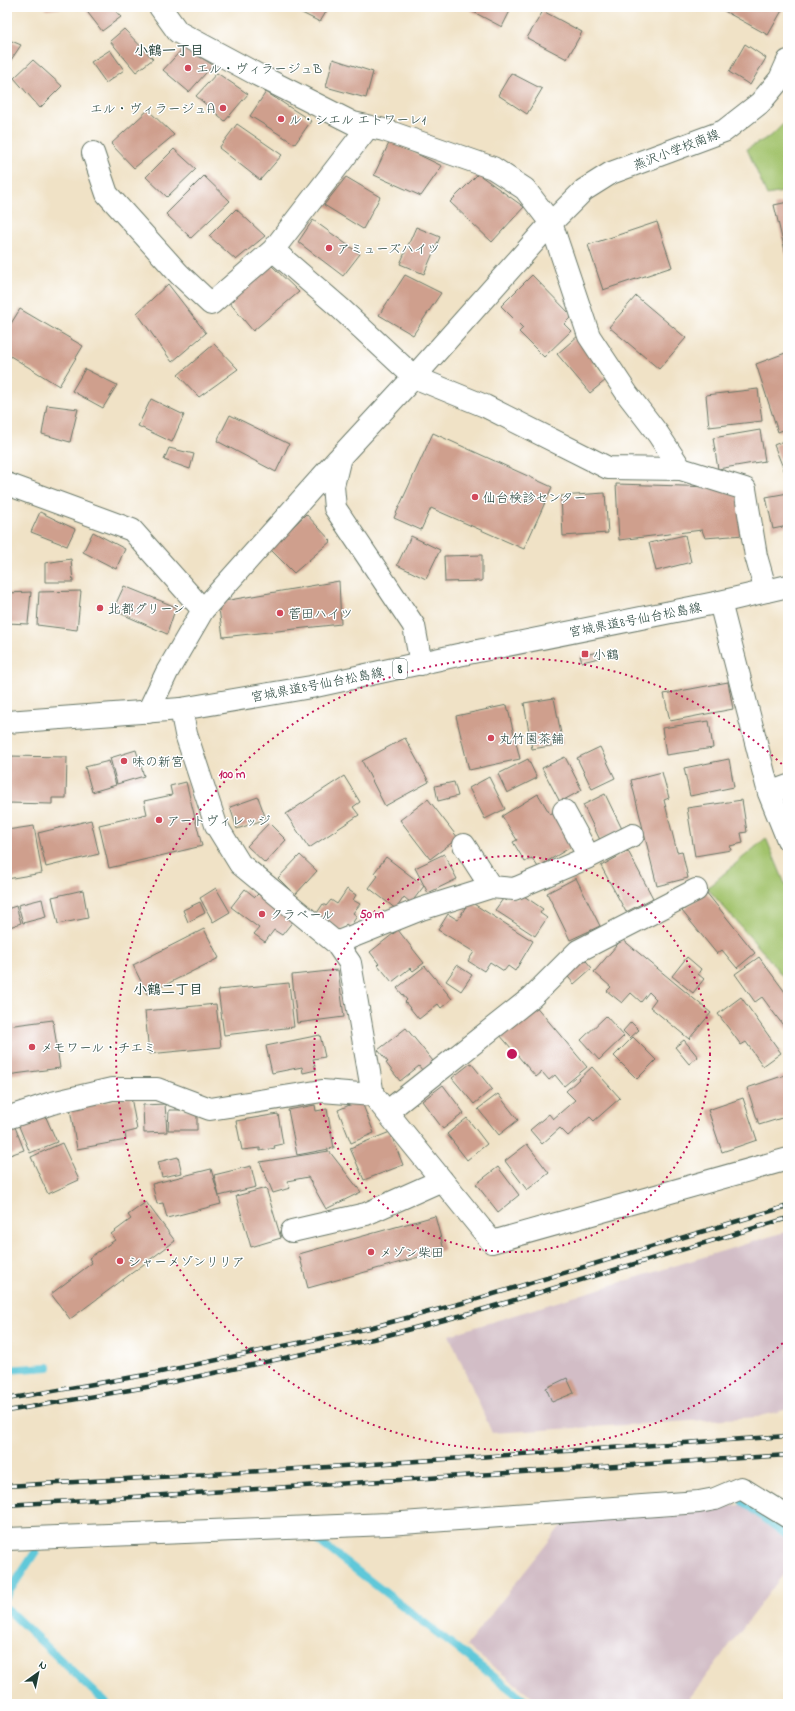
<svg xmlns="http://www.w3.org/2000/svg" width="795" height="1711" viewBox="0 0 795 1711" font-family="'Indie Flower','Klee One',sans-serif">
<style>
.industrial{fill:#d2bdc6}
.green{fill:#a2c36c;stroke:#608050}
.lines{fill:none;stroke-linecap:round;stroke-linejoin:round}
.stream{stroke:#5fc8d9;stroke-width:8}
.building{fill:#cf9f8d}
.minor-casing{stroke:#687767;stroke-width:24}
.major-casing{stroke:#687767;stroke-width:24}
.minor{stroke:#fff;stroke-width:22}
.major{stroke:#fff;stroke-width:22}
.rail-casing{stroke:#1f3d34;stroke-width:4.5}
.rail{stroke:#fff;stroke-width:3;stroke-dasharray:9;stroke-linecap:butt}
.ring{fill:none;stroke:#c2185b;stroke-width:2;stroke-dasharray:2 4}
.poi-dot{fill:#d1495b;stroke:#fff;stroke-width:1.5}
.labels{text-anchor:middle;stroke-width:3;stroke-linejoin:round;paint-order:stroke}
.shield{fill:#fff;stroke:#627771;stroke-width:1}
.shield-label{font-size:12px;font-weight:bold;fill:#1f3d34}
.poi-label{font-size:13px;fill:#1f3d34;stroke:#fff;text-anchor:start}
.street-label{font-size:13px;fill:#1f3d34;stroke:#fff}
.neighbourhood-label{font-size:14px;font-weight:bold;fill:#1f3d34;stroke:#fff}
.centre{fill:#c2185b;stroke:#fff;stroke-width:2}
.ring-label{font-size:12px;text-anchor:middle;font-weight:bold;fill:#c2185b;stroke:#fff;stroke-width:3;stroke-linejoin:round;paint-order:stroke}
</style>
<rect width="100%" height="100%" fill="#fff"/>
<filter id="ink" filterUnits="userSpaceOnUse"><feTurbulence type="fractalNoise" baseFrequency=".025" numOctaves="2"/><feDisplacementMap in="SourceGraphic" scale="8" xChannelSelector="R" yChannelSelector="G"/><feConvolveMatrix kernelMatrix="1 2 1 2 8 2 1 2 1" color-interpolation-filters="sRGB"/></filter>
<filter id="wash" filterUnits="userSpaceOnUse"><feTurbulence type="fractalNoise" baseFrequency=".012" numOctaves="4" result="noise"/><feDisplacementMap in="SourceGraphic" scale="16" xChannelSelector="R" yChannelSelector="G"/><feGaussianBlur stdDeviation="0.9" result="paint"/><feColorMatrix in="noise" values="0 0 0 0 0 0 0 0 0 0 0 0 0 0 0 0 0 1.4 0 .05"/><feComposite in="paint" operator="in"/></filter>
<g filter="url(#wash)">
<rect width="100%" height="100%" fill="#f0e2c6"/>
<path class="industrial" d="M788,1231V1409L757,1417L492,1433L449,1335Z
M743,1505L788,1541V1568L685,1704H542L466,1646L571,1513Z"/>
<path class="green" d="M788,119V191L767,195L747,149L772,135Z
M766,838L788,891V983L764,953L707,888Z"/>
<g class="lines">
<path class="stream" d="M7,1370L48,1367
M742,1501L788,1536
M307,1532L529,1704
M7,1595L36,1551
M7,1609L107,1704"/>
</g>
<g id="blocks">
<path class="building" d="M45,7H65V8L46,10Z
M87,7H112L121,17L102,31L85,9Z
M290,7H329L320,22Z
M464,7H512L502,27Z
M717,7H784L768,35Z
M543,11L582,32L567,59L527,38Z
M124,29L153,59L136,72L110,41Z
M7,39L21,45L7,66Z
M745,44L766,58L750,85L729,72Z
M184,47L213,65L189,92L163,70Z
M110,50L124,70L106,83L91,62Z
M333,59L373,72L366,98L326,87Z
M33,60L62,86L40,108L14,78Z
M217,73L248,94L225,121L196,96Z
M511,73L542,89L527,114L498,95Z
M266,92L311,121L295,144L250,116Z
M148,110L174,135L134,168L111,144Z
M237,124L282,155L260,180L219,148Z
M390,141L442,166L421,196L374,175Z
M174,149L196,169L167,197L146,177Z
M478,174L524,207L492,242L450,202Z
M204,176L230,201L191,238L166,214Z
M346,177L380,197L363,229L324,205Z
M788,202V259H787L774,205Z
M236,209L265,236L236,260L209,236Z
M313,220L360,254L343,276L298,242Z
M657,222L672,267L603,290L588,245Z
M416,227L440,237L424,274L400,264Z
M271,265L299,292L253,331L229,302Z
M405,275L441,293L413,335L379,315Z
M532,275L572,316L564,324L571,331L544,357L519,332L523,328L501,306Z
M168,284L206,333L172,362L137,313Z
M636,296L686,338L659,369L609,327Z
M20,309L83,346L59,386L7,354V330Z
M579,335L595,360L592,363L606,380L590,393L557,354Z
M214,344L238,369L199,397L178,375Z
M788,352V428L778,432L756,364Z
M85,369L117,385L103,408L72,391Z
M758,389L762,421L709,427L706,395Z
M151,399L184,415L172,442L138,426Z
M47,405L78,409L70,442L42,434Z
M230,415L289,444L276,472L217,441Z
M760,430L765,461L718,469L713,438Z
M433,433L552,487L524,549L431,508L421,530L394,518Z
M788,439V480L774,445Z
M169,448L194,454L190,469L164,460Z
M616,484L716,487L738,496L744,535L705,538L702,530L619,540Z
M605,493L608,533L563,536L561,496Z
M788,493V526L773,529L766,497Z
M40,512L75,529L67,546L31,532Z
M306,514L331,541L294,573L270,549Z
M93,532L125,549L116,569L83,552Z
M685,535L691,562L656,571L649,543Z
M411,536L440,550L426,579L397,565Z
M482,555V581L445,582L444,556Z
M71,559L73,582H45V563Z
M339,581L341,624L223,637L218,602Z
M124,586L176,607L167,634L113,610Z
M81,591L77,630L37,625L39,592Z
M31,592L28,624L7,623V593Z
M598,652L599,658L582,662L580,656Z
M728,682L733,709L670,721L664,694Z
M554,698L563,744L532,749L524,703Z
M507,705L520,759L469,770L456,716Z
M709,721L713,748L666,755L662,728Z
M405,738L429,782L385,806L362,761Z
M600,747L615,778L592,789L577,758Z
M136,750L144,776L117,784L110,758Z
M7,756L67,757L66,798H52V804L7,803Z
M565,757L582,790L560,802L542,768Z
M528,759L537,778L507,793L498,774Z
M729,759L734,787L690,796L684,768Z
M109,761L116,785L92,792L85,767Z
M662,772L669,798L664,800L677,852L682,851L688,878L657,886L631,780Z
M344,776L360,802L353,807L359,815L309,848L286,814Z
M489,777L505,809L485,819L469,788Z
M186,782L202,846L109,868L99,825L147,814L144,801L172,795L170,786Z
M454,782L458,796L438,801L435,786Z
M538,794L550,814L556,811L576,844L538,867L532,858L525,862L513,842L517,840L502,816Z
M605,794L622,829L600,840L583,805Z
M258,797L266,819L237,829L230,807Z
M428,799L458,838L430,859L400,820Z
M742,800L747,832L741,833L743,843L730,846L731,850L695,856L687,808Z
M91,820L99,854L46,867L38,833Z
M269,823L286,840L265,863L247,846Z
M34,826L42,873L7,879V830Z
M628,851L653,898L626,912L601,866Z
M444,854L457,879L428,893L415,868Z
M300,855L317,871L295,895L278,878Z
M386,857L424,886L411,903L404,897L396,909L369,888L378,876L374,873Z
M576,878L600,926L570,940L547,893Z
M216,888L230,912L213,922L200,898Z
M245,889L255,897L258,894L294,920L282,935L274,930L265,942L254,934L259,928L231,907Z
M347,889L356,895L353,900L360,904L353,913L357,916L350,927L346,924L339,933L315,916L323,904L326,906L331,900L337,904Z
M83,890L88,918L58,924L52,897Z
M706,892L755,953L737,968L722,950L717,954L682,911Z
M521,894L543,909L540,913L547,918L535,936L495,910L503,899L506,901L510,895L517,900Z
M42,899L46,917L23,923L18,905Z
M469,901L533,941L515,971L508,966L504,971L490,962L484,971L468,961L474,952L438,930L448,914L458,920Z
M200,902L205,913L188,922L183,910Z
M16,906L21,923L7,928V909Z
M204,929L219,958L147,994L133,965Z
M398,930L424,963L413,971L410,968L392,982L378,965L379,964L370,952Z
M622,939L711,1013L689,1039L650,1007L656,999L649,992L641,1002L631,993L622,1003L607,991L611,987L594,972Z
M582,956L592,968L574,984L564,972Z
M687,957L701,969L698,974L704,979L693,993L672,976Z
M759,957L788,996V1032L762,997L755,1002L735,974Z
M457,965L472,975L461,991L446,981Z
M425,966L452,999L441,1008L438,1004L419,1019L405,1002L407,1000L397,988Z
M338,970L344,1017L297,1023L292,975Z
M289,983L294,1027L224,1035L218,990Z
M741,997L781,1053L763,1066L746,1042L741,1045L718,1014Z
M216,1004L221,1047L149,1054L145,1011Z
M534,1004L587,1067L564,1086L555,1075L549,1080L542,1072L536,1077L499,1034Z
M606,1016L624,1036L599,1060L581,1040Z
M53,1020L60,1068L7,1075V1026Z
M631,1022L639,1030L630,1038L623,1031Z
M406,1028L433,1061L422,1070L419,1066L400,1081L386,1063L388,1062L378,1050Z
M320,1035L325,1057L313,1059L316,1070L303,1073L302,1067L272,1073L266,1046Z
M633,1037L656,1060L637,1079L614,1056Z
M684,1040L698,1057L689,1064L675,1047Z
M471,1063L492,1089L474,1104L452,1078Z
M592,1067L620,1098L594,1121L590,1117L568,1136L560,1128L542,1144L530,1130L549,1114L553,1119L575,1100L566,1091Z
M788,1074V1116L759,1125L747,1088Z
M443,1085L464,1113L443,1129L422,1101Z
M498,1094L518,1120L499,1135L478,1109Z
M131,1097L137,1130L125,1133L126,1140L77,1149L70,1109Z
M743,1098L757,1140L722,1152L708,1110Z
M361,1100L374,1133L351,1143L338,1110Z
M165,1104L167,1132L144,1133L143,1105Z
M315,1105L316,1111L327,1109L334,1148L297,1155L288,1110Z
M169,1110H197V1130H168Z
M44,1113L57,1142L30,1153L18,1124Z
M278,1114L283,1144L274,1146L275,1148L260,1151V1148L242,1150L236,1121Z
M467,1118L487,1144L467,1160L447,1134Z
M15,1127L24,1150L7,1156V1130Z
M390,1132L403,1165L364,1180L350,1148Z
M62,1143L79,1180L48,1194L31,1157Z
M527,1144L549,1173L527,1190L505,1161Z
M329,1151L361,1192L326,1209L308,1177L287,1181L290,1188L273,1193L260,1162Z
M178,1157L182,1173L162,1177L158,1162Z
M251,1166L256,1187L219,1196L214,1175Z
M498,1167L519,1195L498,1212L476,1184Z
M211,1169L221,1204L167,1218L163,1203L157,1204L152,1184Z
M266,1188L281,1238L251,1247L236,1196Z
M146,1202L175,1241L70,1319L51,1294L92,1263L89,1258L115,1240L111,1234L131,1219L128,1215Z
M435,1216L444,1250L308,1288L299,1254Z
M567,1378L574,1393L552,1402L546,1388Z"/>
</g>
</g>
<g filter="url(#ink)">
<use href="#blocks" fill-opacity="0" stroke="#687767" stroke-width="1"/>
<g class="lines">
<defs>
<path id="minor" d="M160,7L178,32L258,75L353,123L384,130L493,168L525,189L551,223L589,336L628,395L658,434L681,469L745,489L756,556L766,591
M93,153L107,194L179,274L211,304L273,250L368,127
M273,250L340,308L414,377L485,406L608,468L681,469
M7,484L132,530L203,610
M720,602L769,793L788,840
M421,664L414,626L335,508L333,486L340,457L414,377L551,223L584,190L611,173L724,131L760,103L780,79L788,61
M181,709L186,734L216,825L240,864L336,943L350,963L373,1095
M148,712L167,672L203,610L338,459
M769,793L788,786
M464,845L491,887
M589,857L633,835
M336,943L421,909L491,887L514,889L589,857L564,811
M388,1111L532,997L578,951L696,890
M7,1118L52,1103L112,1089H157L210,1109L322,1091L373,1095L492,1242L788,1159
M292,1231L366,1214L442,1180
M7,1539L388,1524L699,1502L715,1499L741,1488L788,1517"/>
<path id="major" d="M7,722L181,709L311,687L458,655L720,602L788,586"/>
</defs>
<use href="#minor" class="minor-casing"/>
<use href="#major" class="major-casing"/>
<use href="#minor" class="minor"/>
<use href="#major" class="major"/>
<defs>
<path id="rail" d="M7,1399L151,1374L369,1328L470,1301L788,1206
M7,1411L153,1386L373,1339L474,1312L788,1218
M7,1486L313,1468L788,1436
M7,1505L788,1455"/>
</defs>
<use href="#rail" class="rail-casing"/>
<use href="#rail" class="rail"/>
</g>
</g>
<g class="ring">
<circle cx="512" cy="1054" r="198"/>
<path d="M787 1339A396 396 0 1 1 787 769"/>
</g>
<g class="poi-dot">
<circle cx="188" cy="68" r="4"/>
<circle cx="223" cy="108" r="4"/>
<circle cx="281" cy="119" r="4"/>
<circle cx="329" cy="248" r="4"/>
<circle cx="475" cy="497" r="4"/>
<circle cx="100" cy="608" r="4"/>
<circle cx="280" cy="613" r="4"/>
<rect x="581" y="650" width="8" height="8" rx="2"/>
<circle cx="491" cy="738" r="4"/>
<circle cx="124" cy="761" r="4"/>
<circle cx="159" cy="820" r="4"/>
<circle cx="262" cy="914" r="4"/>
<circle cx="32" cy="1047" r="4"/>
<circle cx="371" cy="1252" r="4"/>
<circle cx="120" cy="1261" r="4"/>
</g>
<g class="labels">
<rect class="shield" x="393" y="659" width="14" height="20" rx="3"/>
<g class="shield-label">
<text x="400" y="673">8</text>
</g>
<g class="poi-label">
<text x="196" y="73">エル・ヴィラージュB</text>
<text x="215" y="113" text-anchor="end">エル・ヴィラージュA</text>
<text x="289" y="124">ル・シエル エトワーレ1</text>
<text x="337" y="253">アミューズハイツ</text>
<text x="483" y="502">仙台検診センター</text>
<text x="108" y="613">北都グリーン</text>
<text x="288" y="618">菅田ハイツ</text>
<text x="593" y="659">小鶴</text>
<text x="499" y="743">丸竹園茶舗</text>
<text x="132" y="766">味の新宮</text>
<text x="167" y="825">アートヴィレッジ</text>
<text x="270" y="919">クラベール</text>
<text x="40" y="1052">メモワール・チエミ</text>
<text x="379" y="1257">メゾン柴田</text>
<text x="128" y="1266">シャーメゾンリリア</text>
</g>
<g class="street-label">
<text transform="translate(676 149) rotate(-21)" y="5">燕沢小学校南線</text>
<text transform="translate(635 619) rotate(-11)" y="5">宮城県道8号仙台松島線</text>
<text transform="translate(317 684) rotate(-11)" y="5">宮城県道8号仙台松島線</text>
</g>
<g class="neighbourhood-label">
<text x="169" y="55">小鶴一丁目</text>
<text x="168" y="994">小鶴二丁目</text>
</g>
</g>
<circle cx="512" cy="1054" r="6" class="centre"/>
<g class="ring-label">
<text x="232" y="778">100 m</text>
<text x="372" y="918">50 m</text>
</g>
<rect width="795" height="1711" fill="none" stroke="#fff" stroke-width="24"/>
<g transform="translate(38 1673) rotate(33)" stroke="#ffffff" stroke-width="3" paint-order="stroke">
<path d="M0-3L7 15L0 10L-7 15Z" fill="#1f3d34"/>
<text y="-6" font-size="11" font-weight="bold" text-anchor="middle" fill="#1f3d34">N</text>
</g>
</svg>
